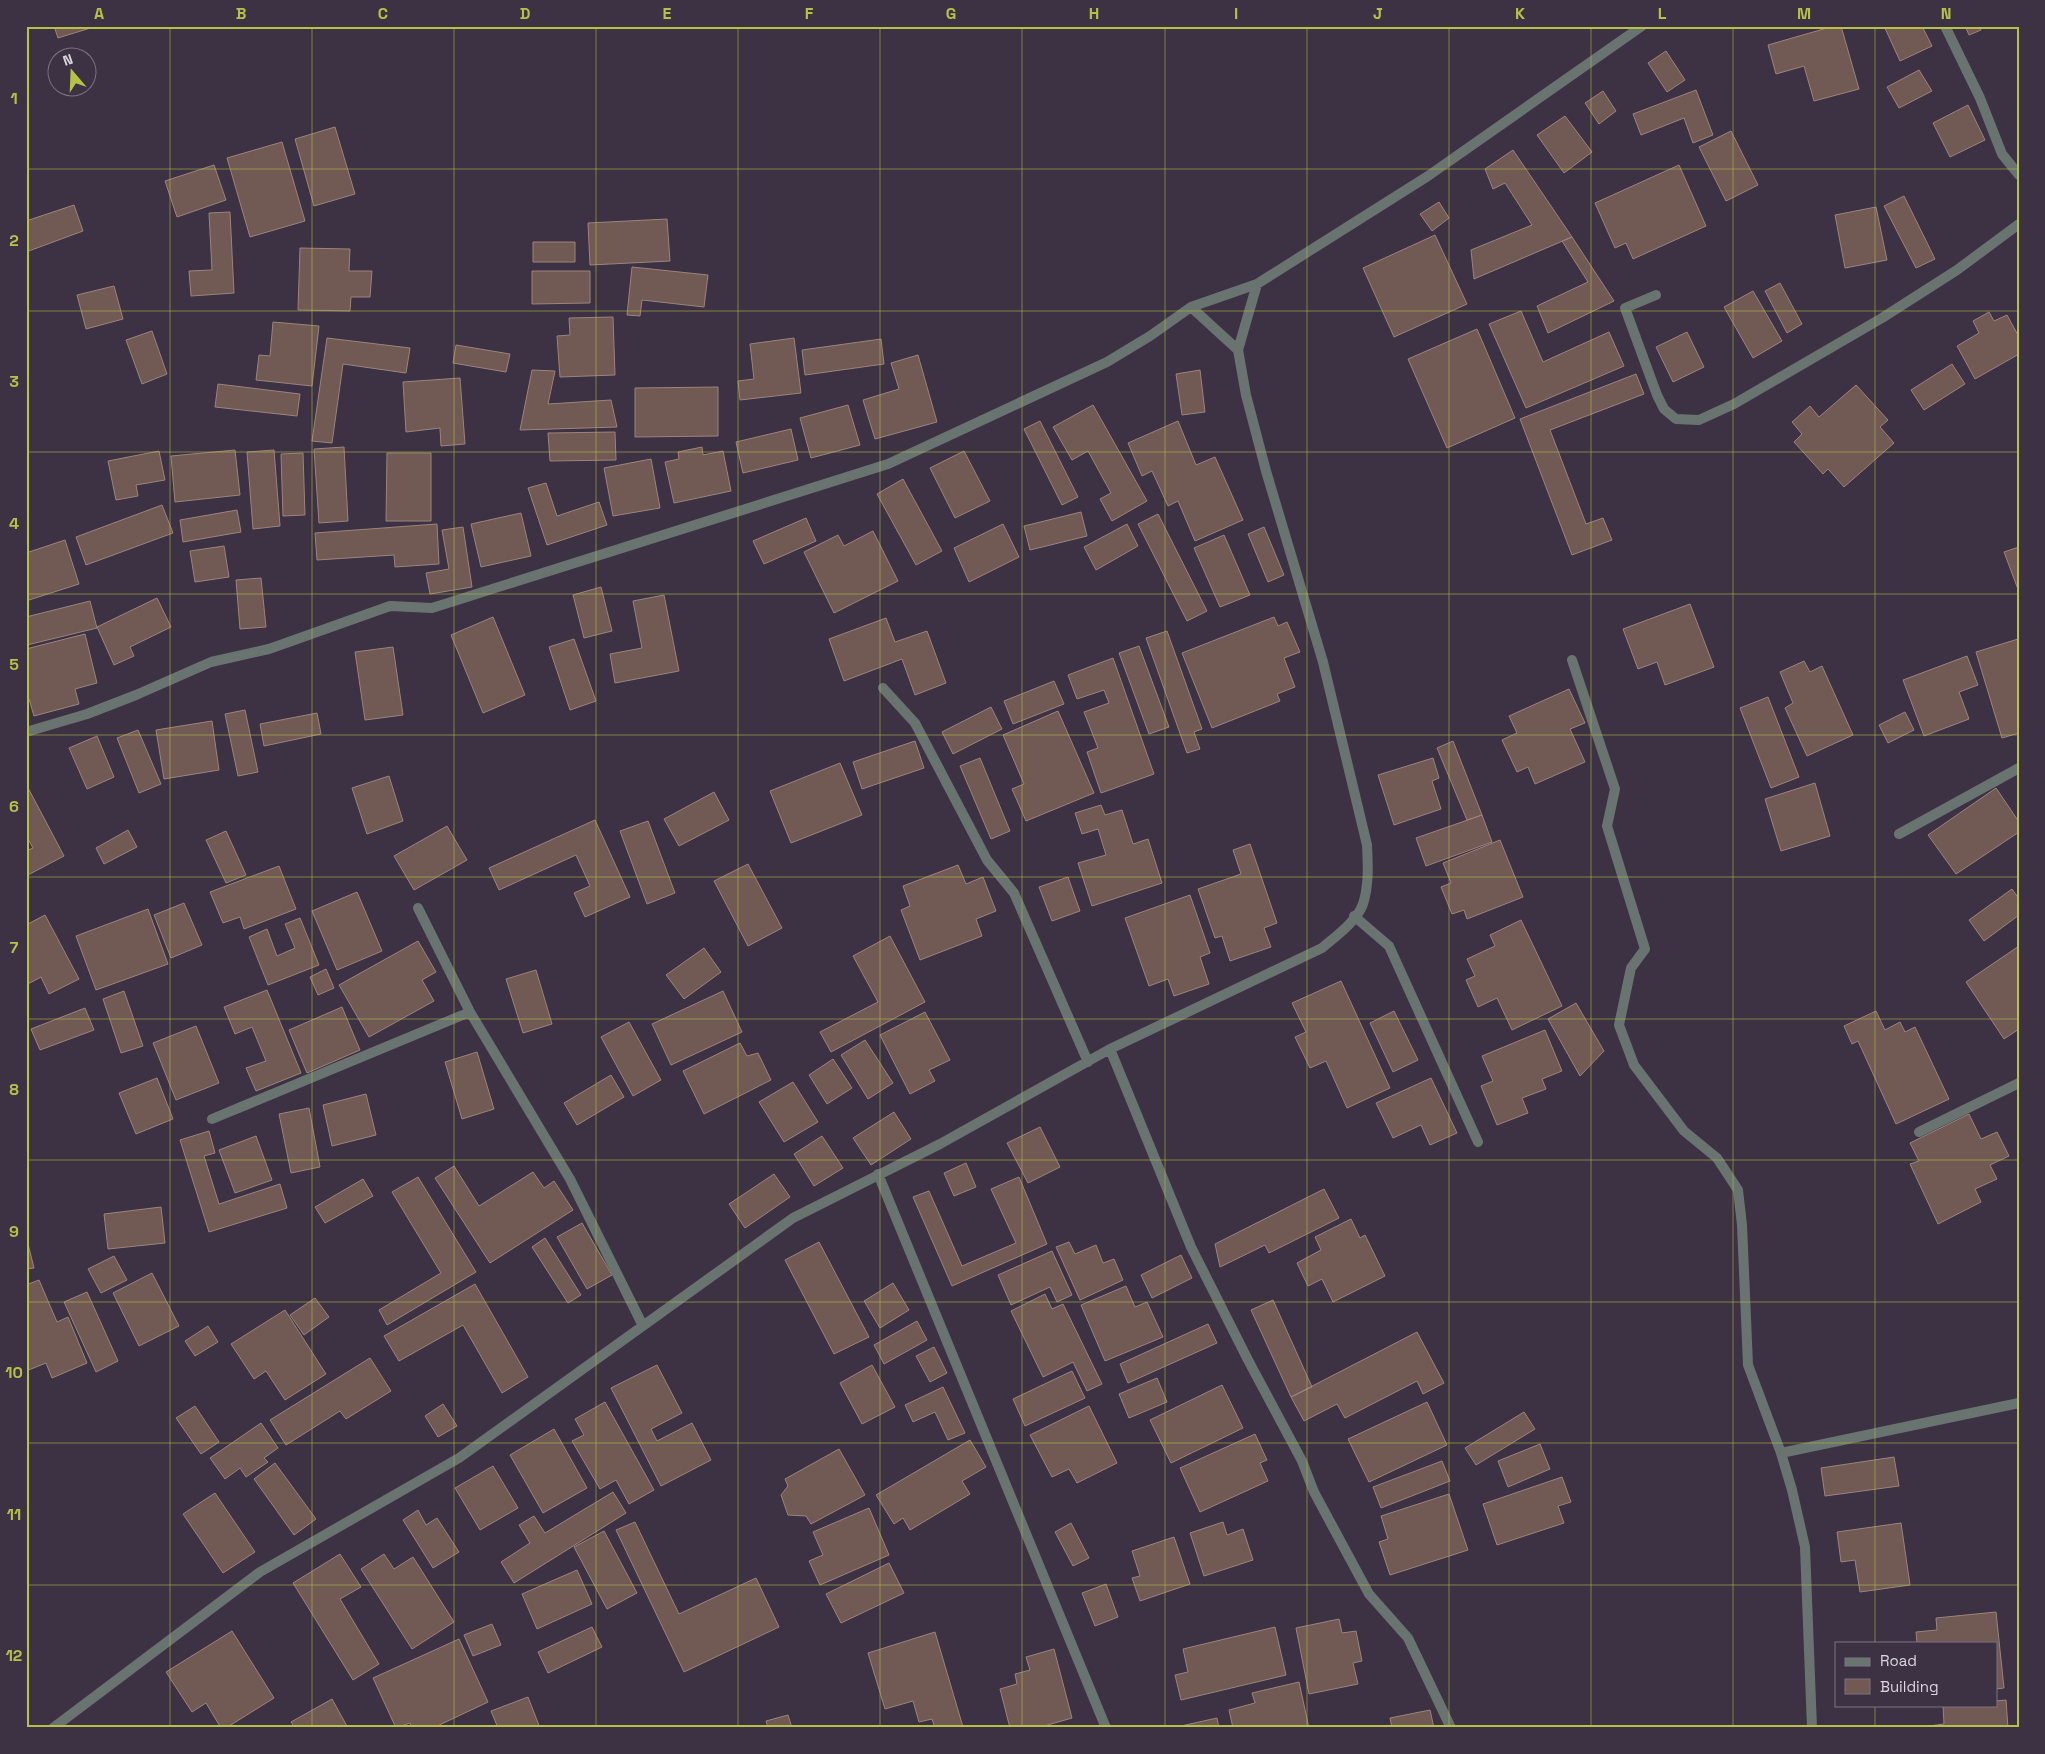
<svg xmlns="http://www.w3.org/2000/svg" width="2045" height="1754" viewBox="0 0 2045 1754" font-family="'Space Grotesk',sans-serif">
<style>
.building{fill:#715a54;stroke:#9d837d}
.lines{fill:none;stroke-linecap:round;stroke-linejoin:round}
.service{stroke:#697470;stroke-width:10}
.minor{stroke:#697470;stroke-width:10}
.grid{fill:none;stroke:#b8c147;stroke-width:1;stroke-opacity:0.55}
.neatline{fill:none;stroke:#b8c147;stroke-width:2}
.grid-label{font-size:16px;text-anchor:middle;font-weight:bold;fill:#b8c147}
</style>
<rect width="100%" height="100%" fill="#3c3243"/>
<path class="building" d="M54,26H97L58,38Z
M1834,26H1841L1859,89L1814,101L1804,66L1776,74L1768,45Z
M1884,26H1922L1932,46L1900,61Z
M1965,26H1979L1981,30L1969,35Z
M1666,51L1685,80L1667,92L1648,63Z
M1919,70L1932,91L1899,108L1887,87Z
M1696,90L1713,135L1693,143L1684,118L1641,135L1633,114Z
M1603,91L1616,111L1599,124L1585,103Z
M1968,105L1985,140L1950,157L1933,123Z
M1565,116L1592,152L1564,173L1537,135Z
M335,127L355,194L314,206L295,139Z
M1731,131L1758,185L1726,201L1699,147Z
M282,142L305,221L250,237L227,158Z
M1513,150L1572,237L1474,279L1471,250L1532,225L1505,183L1493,189L1485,169Z
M214,165L226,200L177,217L165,181Z
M1679,165L1706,226L1633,259L1626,243L1615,248L1595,203Z
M1904,196L1935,259L1916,268L1884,206Z
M1439,202L1449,218L1432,231L1420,214Z
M74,205L83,231L26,252V221Z
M1876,207L1887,260L1845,268L1835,215Z
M230,212L234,293L191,296L189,271L212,270L209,213Z
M667,219L670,261L590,265L588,223Z
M1435,235L1467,304L1394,337L1363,268Z
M1572,237L1614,301L1548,333L1537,306L1588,282L1562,241Z
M533,242H575V262H533Z
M300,248L350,249L349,271H372L370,297H351L350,311L298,310Z
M632,267L708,275L704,307L642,300L640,316L627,315Z
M532,271H590V303L532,304Z
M1780,283L1802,324L1787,333L1765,291Z
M114,286L123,319L86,329L77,295Z
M1753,291L1782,341L1753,358L1724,307Z
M1521,311L1543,362L1609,332L1624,366L1526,408L1489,324Z
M1989,312L1994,321L2007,315L2019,337V354L1975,379L1957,346L1979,333L1973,321Z
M613,317L615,375L560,377L557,336L570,335L569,318Z
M273,322L319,326L312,386L256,380L259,355L270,356Z
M1477,329L1515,418L1447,448L1408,359Z
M152,331L167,374L142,384L126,340Z
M1687,332L1704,367L1673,382L1656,347Z
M327,338L410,348L406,373L343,364L332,443L312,441Z
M794,338L801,393L740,400L738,381L754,379L750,344Z
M881,339L884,364L805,375L802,350Z
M456,345L510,354L506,372L453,363Z
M918,355L937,422L875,439L863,400L899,389L891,363Z
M1952,364L1965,384L1924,410L1911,390Z
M532,370L555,371L548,404L611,400L617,427L520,430Z
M1200,370L1205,412L1182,415L1176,374Z
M1636,374L1644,394L1550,430L1586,524L1603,518L1612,540L1572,555L1520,419Z
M460,378L465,444L441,446L440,428L406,432L403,382Z
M218,384L300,394L297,416L215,407Z
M1856,385L1888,420L1880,427L1894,443L1844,487L1828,469L1823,474L1794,442L1802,434L1792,422L1810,406L1819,417Z
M718,387V436L635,437V388Z
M848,405L860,445L811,458L800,418Z
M1093,405L1147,501L1112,521L1100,499L1111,493L1088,451L1072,460L1053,427Z
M1040,421L1078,497L1062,505L1024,429Z
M1178,421L1196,465L1215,457L1243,520L1195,541L1178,501L1168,506L1152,471L1142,476L1128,443Z
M791,429L798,460L743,473L736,442Z
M615,432L616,460L550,461L548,433Z
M344,447L348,521L319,523L314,449Z
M702,447L703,455L723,451L731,491L674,503L665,462L679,459L678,452Z
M235,450L240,495L175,502L171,456Z
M274,450L280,526L253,529L247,452Z
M159,451L165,480L136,485L138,496L116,500L108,461Z
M964,451L990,501L955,518L930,468Z
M303,453L305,515L283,516L281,454Z
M387,453H431V521H386Z
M651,459L660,508L613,516L604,468Z
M903,479L942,551L916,565L877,494Z
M546,483L557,516L599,502L607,525L547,545L528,488Z
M162,505L173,533L86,565L76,537Z
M237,510L241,532L183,542L180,520Z
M1081,512L1087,536L1030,550L1024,526Z
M521,513L531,556L481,567L471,524Z
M1158,514L1207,611L1187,621L1138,524Z
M806,518L816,541L764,564L753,541Z
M437,524L439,564L395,567L394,555L317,560L315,533Z
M1003,524L1019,557L969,582L954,548Z
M1127,524L1138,546L1096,570L1084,547Z
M463,527L472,587L430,594L426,573L449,569L442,530Z
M1264,527L1284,575L1268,582L1248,534Z
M873,531L898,581L834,613L804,552L838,535L844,546Z
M1224,535L1250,595L1220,607L1194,548Z
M65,540L79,584L29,600L26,593V553Z
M224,546L229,577L195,582L190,551Z
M2019,547V592L2004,552Z
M261,578L266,627L240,629L236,580Z
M601,587L612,631L584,638L573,595Z
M664,595L679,671L615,683L610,654L642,648L633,601Z
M157,598L171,627L130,647L134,656L114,665L97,627Z
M90,601L97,628L27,645L26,617Z
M1690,604L1714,667L1665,685L1657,662L1638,669L1623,629Z
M493,617L525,695L483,713L451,635Z
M1274,617L1278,626L1287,622L1300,652L1284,658L1295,687L1277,694L1280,701L1212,728L1182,653Z
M886,618L895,642L927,631L946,683L915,695L902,659L844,681L829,639Z
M1167,631L1202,729L1194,732L1200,749L1187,753L1146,638Z
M85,634L97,683L75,689L79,704L34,716L29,699L26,700V649Z
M574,639L596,701L570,710L549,647Z
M2018,639L2019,733L2002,738L1976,652Z
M1139,646L1169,727L1149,734L1119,653Z
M393,647L403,715L365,720L355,652Z
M1967,656L1978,685L1959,692L1969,719L1924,736L1903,680Z
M1113,658L1154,774L1101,793L1087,752L1098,748L1084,712L1109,703L1104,690L1077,699L1068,675Z
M1804,661L1810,672L1822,666L1853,735L1807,756L1785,708L1793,703L1780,672Z
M1054,681L1064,704L1013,724L1004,701Z
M1569,689L1585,723L1570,729L1585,762L1535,784L1528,767L1517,772L1502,740L1517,733L1509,716Z
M1768,697L1799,777L1771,788L1740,708Z
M991,707L1002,729L953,754L942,732Z
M245,710L258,772L238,776L225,714Z
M1058,711L1094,793L1026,821L1012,789L1024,784L1003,735Z
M1905,712L1914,730L1888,743L1879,725Z
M317,713L321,734L264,746L260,724Z
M212,721L219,770L164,779L156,730Z
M138,730L161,784L139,793L117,738Z
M97,736L114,777L87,789L69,748Z
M915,741L924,768L862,789L853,762Z
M1453,741L1482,815L1467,820L1437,748Z
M980,758L1010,831L991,839L960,766Z
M1433,758L1439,778L1432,781L1441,809L1394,825L1378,775Z
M840,763L862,815L791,843L770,791Z
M389,776L403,821L367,834L352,788Z
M1815,783L1830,836L1781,851L1765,799Z
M26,784L64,856L26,876V851L33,848L26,835Z
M1996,788L2019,822V832L1956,874L1928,835Z
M714,792L729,820L679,846L664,819Z
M1101,805L1105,815L1122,810L1133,844L1148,839L1162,883L1092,906L1078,863L1106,855L1098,829L1082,834L1075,813Z
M1482,815L1492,842L1426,866L1416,838Z
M595,820L630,897L585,917L574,893L590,886L576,855L499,890L489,868Z
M648,821L675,893L647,904L620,831Z
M447,826L467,860L414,890L394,856Z
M128,830L137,847L104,864L96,848Z
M226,831L246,875L226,883L206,840Z
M1500,840L1523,897L1467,919L1464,910L1452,914L1441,887L1451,883L1443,863Z
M1250,844L1277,923L1264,928L1271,947L1230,961L1222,936L1215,938L1198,889L1241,874L1233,850Z
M748,864L782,928L748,946L714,881Z
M958,865L966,884L983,877L996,911L976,919L982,936L920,960L901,910L910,906L903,886Z
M279,866L296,909L244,929L240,917L223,923L210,892Z
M1068,877L1080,911L1052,921L1039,887Z
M2012,889L2019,899V915L1984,941L1969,920Z
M357,892L382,951L337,970L312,911Z
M1190,895L1210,953L1200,957L1209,984L1174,996L1168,979L1149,986L1125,918Z
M184,903L202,945L171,958L154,915Z
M148,909L168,964L96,990L76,936Z
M45,915L79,979L49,994L41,977L26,985V925Z
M300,918L319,965L268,985L249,937L267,929L277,956L295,948L285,924Z
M1521,920L1562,1006L1512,1030L1497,998L1478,1007L1466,980L1475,976L1467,959L1495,946L1490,935Z
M890,936L925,1002L831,1052L820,1032L878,1002L853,956Z
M418,941L436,972L422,980L434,1001L369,1037L339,985Z
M2019,946V1029L2004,1039L1966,982Z
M704,948L721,972L684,999L666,975Z
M326,969L334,988L318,995L310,977Z
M536,970L552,1024L523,1033L506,979Z
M1341,981L1390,1088L1347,1108L1326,1061L1310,1068L1295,1037L1306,1032L1292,1003Z
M267,990L301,1073L256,1091L246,1068L266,1061L252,1027L235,1034L224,1007Z
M124,991L143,1046L121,1053L103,999Z
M723,991L742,1032L671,1065L652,1024Z
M1576,1003L1604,1051L1580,1076L1548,1019Z
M342,1007L360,1050L307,1073L289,1030Z
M85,1008L94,1030L40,1050L31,1029Z
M1394,1011L1418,1060L1393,1072L1370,1023Z
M1876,1011L1885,1030L1900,1022L1905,1032L1915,1027L1949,1099L1896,1124L1858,1041L1852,1044L1844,1026Z
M925,1012L950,1060L929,1070L935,1081L910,1094L880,1035Z
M629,1022L661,1080L633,1096L601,1037Z
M196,1026L219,1083L176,1100L153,1043Z
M1545,1030L1562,1071L1542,1079L1546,1089L1522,1098L1528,1113L1497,1125L1481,1086L1493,1081L1482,1056Z
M865,1040L893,1083L868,1099L841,1055Z
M740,1043L747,1056L758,1053L771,1080L704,1114L683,1071Z
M477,1052L494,1109L462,1119L445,1062Z
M833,1059L852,1088L827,1104L809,1075Z
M611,1075L624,1097L577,1125L564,1103Z
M157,1078L173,1119L136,1134L119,1093Z
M1431,1078L1457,1133L1430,1145L1421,1125L1393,1138L1376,1103Z
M793,1082L818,1122L784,1142L759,1102Z
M366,1094L376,1135L332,1146L323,1105Z
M309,1108L320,1167L291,1173L279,1114Z
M894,1112L911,1139L871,1165L853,1138Z
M1969,1114L1981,1139L1997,1132L2009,1156L1990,1165L1997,1179L1975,1189L1981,1202L1938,1224L1910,1164L1919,1161L1910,1143Z
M1040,1127L1060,1167L1028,1183L1007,1143Z
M209,1131L215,1153L204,1156L219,1204L280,1184L287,1208L209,1232L180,1140Z
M256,1136L272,1180L235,1193L219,1150Z
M822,1136L843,1168L814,1186L794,1154Z
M966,1163L976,1187L954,1196L944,1173Z
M454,1166L479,1206L533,1172L544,1188L554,1181L573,1210L490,1263L435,1178Z
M774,1174L790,1197L745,1228L729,1204Z
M418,1177L476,1272L387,1325L379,1310L441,1273L392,1192Z
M1019,1177L1047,1244L952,1286L913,1197L929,1191L962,1266L1016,1243L991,1189Z
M363,1179L373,1196L325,1223L315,1207Z
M1324,1189L1339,1218L1269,1253L1265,1245L1220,1267L1215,1244Z
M161,1207L165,1243L108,1249L104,1214Z
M1351,1219L1360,1238L1365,1235L1385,1276L1333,1302L1322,1279L1308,1286L1297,1263L1321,1250L1315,1237Z
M582,1223L612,1275L587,1289L557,1237Z
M26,1236L34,1268L26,1269Z
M545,1238L581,1295L568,1303L532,1247Z
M819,1242L869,1337L834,1354L785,1260Z
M1069,1242L1075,1254L1096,1245L1103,1263L1114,1259L1123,1280L1080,1300L1056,1247Z
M1052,1251L1072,1295L1057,1302L1050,1287L1011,1305L998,1275Z
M1181,1255L1192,1278L1152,1298L1141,1275Z
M114,1256L127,1280L101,1293L88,1269Z
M152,1273L179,1326L139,1346L113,1293Z
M39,1280L57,1322L68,1317L87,1363L52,1378L46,1363L26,1371V1285Z
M893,1283L909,1310L880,1328L864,1301Z
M475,1284L528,1377L502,1393L463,1325L399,1361L384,1336Z
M1126,1286L1135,1307L1147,1302L1163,1337L1105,1361L1081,1305Z
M87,1292L118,1361L96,1372L64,1302Z
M1045,1294L1052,1309L1063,1304L1102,1384L1087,1391L1073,1362L1043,1377L1011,1311Z
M315,1298L329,1317L304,1335L290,1315Z
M1273,1300L1312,1387L1291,1397L1251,1310Z
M285,1310L326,1374L285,1400L266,1371L254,1379L231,1344Z
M917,1321L927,1340L884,1364L874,1345Z
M1208,1324L1217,1343L1128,1383L1120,1364Z
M208,1326L218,1342L195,1356L185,1341Z
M1417,1332L1444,1383L1423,1394L1417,1381L1345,1418L1337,1404L1304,1421L1291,1397Z
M934,1347L947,1373L930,1382L916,1356Z
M370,1358L391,1391L346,1419L340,1411L286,1445L270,1420Z
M657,1365L682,1413L651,1429L657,1441L692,1423L711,1460L661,1486L611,1388Z
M872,1365L895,1407L862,1424L840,1383Z
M1072,1371L1085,1398L1025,1426L1013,1399Z
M1157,1378L1167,1402L1129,1418L1119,1394Z
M1222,1385L1243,1428L1171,1463L1150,1420Z
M943,1387L965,1433L948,1440L935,1412L913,1422L905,1405Z
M605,1402L654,1490L629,1504L616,1480L600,1489L572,1441L584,1435L575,1419Z
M1427,1402L1447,1445L1369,1482L1348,1439Z
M443,1404L457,1426L438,1437L425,1416Z
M195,1406L219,1442L201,1454L176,1418Z
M1089,1406L1117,1463L1077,1483L1069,1469L1052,1477L1030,1435Z
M1524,1412L1535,1429L1476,1465L1465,1448Z
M261,1423L278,1448L264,1458L268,1462L246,1477L240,1468L225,1479L210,1458Z
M554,1429L587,1488L543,1513L510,1455Z
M1255,1434L1267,1460L1260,1463L1268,1481L1200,1512L1180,1468Z
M970,1440L986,1467L962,1481L970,1494L910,1530L903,1518L894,1524L876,1495Z
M1540,1444L1550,1469L1508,1487L1498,1461Z
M839,1449L865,1495L811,1524L806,1516L788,1515L781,1495L788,1486L785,1479Z
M1894,1457L1899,1486L1825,1496L1821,1468Z
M1442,1461L1450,1481L1381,1508L1373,1487Z
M275,1463L316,1519L294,1535L254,1479Z
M493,1466L518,1508L480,1530L455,1488Z
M1562,1477L1571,1502L1558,1506L1564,1523L1497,1545L1483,1504Z
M613,1492L626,1513L514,1583L501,1562L530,1543L519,1525L534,1516L545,1533Z
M215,1493L255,1552L223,1573L183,1514Z
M1449,1494L1468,1550L1390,1575L1379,1542L1388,1539L1381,1516Z
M869,1508L889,1555L820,1585L809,1561L823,1555L813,1532Z
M418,1510L426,1525L437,1518L459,1552L433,1568L403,1520Z
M635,1522L679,1614L756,1578L779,1627L684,1672L616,1530Z
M1223,1522L1227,1535L1243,1529L1253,1560L1204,1576L1190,1533Z
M1071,1523L1089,1558L1073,1566L1055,1532Z
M1901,1523L1910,1585L1860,1592L1855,1560L1841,1562L1837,1532Z
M604,1531L637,1593L607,1609L574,1547Z
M1174,1537L1190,1584L1140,1601L1132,1578L1140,1576L1132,1551Z
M340,1554L361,1587L340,1599L379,1664L353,1680L293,1583Z
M384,1554L394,1569L413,1557L454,1622L412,1649L361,1569Z
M889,1563L904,1593L841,1623L826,1594Z
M577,1570L592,1604L537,1629L522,1594Z
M1106,1584L1118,1617L1095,1626L1082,1593Z
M1996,1612L2004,1688L1996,1689V1643H1917L1916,1632L1937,1630L1936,1618Z
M1339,1619L1342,1633L1356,1631L1362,1661L1353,1663L1358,1684L1309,1694L1296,1628Z
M492,1624L501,1645L473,1656L464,1635Z
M592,1627L602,1647L548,1673L538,1652Z
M1275,1627L1286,1675L1181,1700L1175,1675L1188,1672L1183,1649Z
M232,1631L274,1698L226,1728H221L206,1703L192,1712L166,1672Z
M935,1632L963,1727L961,1728H935L932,1719L919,1722L913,1701L885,1709L868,1653Z
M459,1639L488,1702L433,1728H412L410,1723L396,1728L373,1678Z
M1054,1649L1072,1718L1037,1728H1010L1000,1689L1017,1684L1015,1674L1030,1670L1026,1657Z
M1299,1682L1309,1728H1233L1229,1710L1255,1703L1252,1693Z
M528,1697L540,1728H498L491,1711Z
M332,1699L348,1728H295L291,1722Z
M2006,1700L2008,1728H1929V1726L1944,1724L1943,1705H1996V1701Z
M1430,1710L1434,1728H1392L1390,1718Z
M788,1715L792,1728H768L766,1721Z
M1217,1718L1219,1728H1172Z"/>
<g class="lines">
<path class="service" d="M1354,916L1389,946L1478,1142"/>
<path class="minor" d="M1945,26L1980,98L2002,154L2019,175
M1656,295L1625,308L1657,395L1664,409L1676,419L1699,420L1734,404L1882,318L1957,270L2019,224
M1191,307L1238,350
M1572,660L1615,789L1607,826L1645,949L1631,968L1619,1025L1634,1065L1684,1131L1717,1158L1738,1190L1742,1225L1748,1365L1781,1453L1792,1490L1805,1547L1812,1728
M883,688L915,723L987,860L1014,893L1088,1062
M26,732L87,714L136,695L211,662L269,649L390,606L432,608L888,464L1107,362L1150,336L1191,307L1257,284L1428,176L1642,26
M1899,834L2019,768
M418,908L470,1012L570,1179L643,1326
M1110,1049L1191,1247L1248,1360L1302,1461L1314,1492L1369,1594L1408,1638L1451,1728
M212,1119L470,1012
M1919,1132L2019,1083
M878,1174L1106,1728
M1781,1453L2019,1403
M53,1728L260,1572L459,1458L793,1218L940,1144L1110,1049L1322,948C1335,937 1357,921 1363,904C1369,885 1368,865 1367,845L1323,662L1266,471L1246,395L1238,350L1257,284"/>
</g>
<path class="grid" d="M170,26V1728M312,26V1728M454,26V1728M596,26V1728M738,26V1728M880,26V1728M1022,26V1728M1165,26V1728M1307,26V1728M1449,26V1728M1591,26V1728M1733,26V1728M1875,26V1643M26,169H2019M26,311H2019M26,452H2019M26,594H2019M26,735H2019M26,877H2019M26,1019H2019M26,1160H2019M26,1302H2019M26,1443H2019M26,1585H2019M1875,1705V1728"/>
<rect width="2045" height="1754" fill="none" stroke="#3c3243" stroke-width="55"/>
<rect x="1835" y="1642" width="162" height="65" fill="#3c3243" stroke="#7c7382"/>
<rect x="1845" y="1658" width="25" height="8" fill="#697470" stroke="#7c7382"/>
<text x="1880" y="1666" font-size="15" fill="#dbd5e0">Road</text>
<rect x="1845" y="1679" width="25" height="15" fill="#715a54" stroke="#7c7382"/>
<text x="1880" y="1692" font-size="15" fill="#dbd5e0">Building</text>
<g transform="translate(72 72) rotate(341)"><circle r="24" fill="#3c3243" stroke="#7c7382"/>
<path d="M0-4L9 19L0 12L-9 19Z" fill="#b8c147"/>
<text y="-8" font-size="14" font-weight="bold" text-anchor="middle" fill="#dbd5e0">N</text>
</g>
<rect x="28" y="28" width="1990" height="1698" class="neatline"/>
<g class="grid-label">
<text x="99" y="19">A</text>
<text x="241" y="19">B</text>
<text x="383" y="19">C</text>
<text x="525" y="19">D</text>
<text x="667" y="19">E</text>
<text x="809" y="19">F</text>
<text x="951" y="19">G</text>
<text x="1094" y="19">H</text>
<text x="1236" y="19">I</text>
<text x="1378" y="19">J</text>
<text x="1520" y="19">K</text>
<text x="1662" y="19">L</text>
<text x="1804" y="19">M</text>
<text x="1946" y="19">N</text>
<text x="14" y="104">1</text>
<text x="14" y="246">2</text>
<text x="14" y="387">3</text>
<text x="14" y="529">4</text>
<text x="14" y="670">5</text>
<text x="14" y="812">6</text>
<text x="14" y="953">7</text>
<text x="14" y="1095">8</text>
<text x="14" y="1237">9</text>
<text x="14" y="1378">10</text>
<text x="14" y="1520">11</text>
<text x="14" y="1661">12</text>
</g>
</svg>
